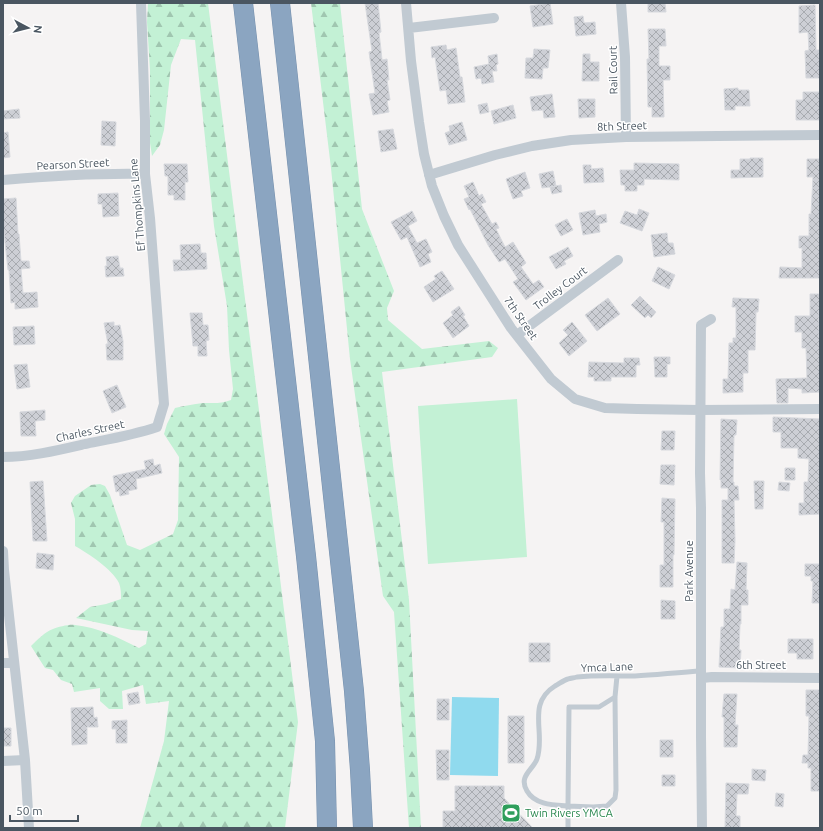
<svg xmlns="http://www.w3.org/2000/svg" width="823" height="831" viewBox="0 0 823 831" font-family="Ubuntu,sans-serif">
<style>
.forest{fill:url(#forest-firs)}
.pitch{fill:#c3f1d5}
.water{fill:#90daee}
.building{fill:url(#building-cross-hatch);stroke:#d7d9de}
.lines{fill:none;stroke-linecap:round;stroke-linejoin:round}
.highway-casing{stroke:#7690ad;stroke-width:20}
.lane{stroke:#c1cad2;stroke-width:5}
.street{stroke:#c1cad2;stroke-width:10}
.highway{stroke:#8ba5c1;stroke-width:19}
.labels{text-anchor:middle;stroke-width:3;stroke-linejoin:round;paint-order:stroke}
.street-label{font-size:11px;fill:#4a5661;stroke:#fff}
.leisure-label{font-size:11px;fill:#27864d;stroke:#fff;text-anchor:start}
</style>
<defs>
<pattern id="forest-firs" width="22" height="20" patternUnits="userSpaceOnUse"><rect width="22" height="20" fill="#c3f1d5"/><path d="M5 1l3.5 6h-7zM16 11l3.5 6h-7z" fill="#a0c6b0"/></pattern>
<pattern id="building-cross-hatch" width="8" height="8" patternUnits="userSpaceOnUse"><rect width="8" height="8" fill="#cdcfd5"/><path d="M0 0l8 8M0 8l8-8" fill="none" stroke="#a8abb0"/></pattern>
</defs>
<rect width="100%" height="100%" fill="#f5f3f3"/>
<path class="forest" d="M148,3H208L298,722L285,828H140L164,741L169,701L146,704L143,685L122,691L123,709H109L100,701V688L74,692L72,684L61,680L53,670L45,668L31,646C37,640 45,632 53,629C58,627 70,624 75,625C97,627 119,638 139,648L146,644L148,631L132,630L76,618L90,607L106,604L121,599C121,594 121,588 119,583C112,569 89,554 75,546V519L71,503L75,496L91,485L100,484L105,486L110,495L127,545L140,550L173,534L178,520L179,457L164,434L167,424L175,408C184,406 193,404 203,403C214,403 221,404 231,400L233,389L229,350L227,306L214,226L195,40L181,39L171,65L164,130L160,145L152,156L150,143V70L147,22Z
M311,3H340L362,209L394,291L387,308L388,320L422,349L489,341L498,348L492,357L382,372L409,600L421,828H409L394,612L383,596L350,359L331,168Z"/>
<path class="pitch" d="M517,399L527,557L428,564L418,406Z"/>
<path class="water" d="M452,697L499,698L498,776L450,775Z"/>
<path class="building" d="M365,3H378L381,32L379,33L381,50L382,60L387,59L389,80H387L390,100L387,101L389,112L373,115L369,94L375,93L369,52L372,51Z
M550,3L553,24L533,27L530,6Z
M648,3H665L666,12H648Z
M815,5L816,50H819L820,78H806L805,51L809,50L808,32L799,33V6Z
M583,16L584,23L595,22L596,34L576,36L574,17Z
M648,29H665L666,46H659V66H670V80H663L664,117H652V107H648L647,59H649Z
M446,45L447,50L456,48L460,77H462L465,102L448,104L446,90L440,91L435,57L432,58L431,47Z
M534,49L550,50L548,68H543L542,79L525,78L526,58H533Z
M497,54L498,64L496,65L497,71H492L494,82L482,84L481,78L476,79L474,67L489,64L488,56Z
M583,54H590V62H599V81H582Z
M738,88V90H749L750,106H735V110H725L724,89Z
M803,92H820V120H796V100H803Z
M552,94L555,117L544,118L543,110L532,111L530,97Z
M578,99H595V117L579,118Z
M487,103L489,112L480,114L478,105Z
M513,105L516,118L494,124L491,111Z
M19,109L20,118L3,119V111Z
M102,121L116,122L115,146L101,145Z
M462,122L467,140L449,145L445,133L450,131L449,126Z
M393,129L397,149L381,152L378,131Z
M8,132L10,157L3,158V133Z
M750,158H763V177L731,178V170H740V159H750Z
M807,159H820V278H779L780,267L802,268V248H799V236H809V214H811L813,177H807Z
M634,163L679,164V180L644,179V185H637V191H625V185H621L620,170H634Z
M164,164H187L188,182H185V200H174V195H168V176H165Z
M583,165H591V169L603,168L604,182L584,183Z
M553,171L556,186L542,188L539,174Z
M525,172L530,188L521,191L523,196L513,199L506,179Z
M473,182L479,196L482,194L486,202L481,204L492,224L496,222L499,228L496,229L505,247L513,242L526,263L521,267L533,284L539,280L544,287L526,300L513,282L518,279L505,259L499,262L488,245L470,209L469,210L464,199L469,197L464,186Z
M561,185L562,192L552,194L550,187Z
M118,193L119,216L103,217L102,204H98V194Z
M16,198L18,234H19L21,261H29L30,268L21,269L23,293L37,292L38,307L15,309V302L11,303L9,270H8L3,223V199Z
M639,209L649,213L642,231L620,223L625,211L637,215Z
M595,210L596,216L606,214L607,222L599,224L600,232L583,235L579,213Z
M412,211L417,221L408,226L417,243L426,239L432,252L428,254L431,262L420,267L407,237L401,240L391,222Z
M567,219L573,230L561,236L555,225Z
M667,233L668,243H673L675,254L654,257L651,235Z
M200,244L201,253H206L207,269L174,271L173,260H181L180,245Z
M568,247L573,256L564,261L566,264L556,269L549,257Z
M118,256L120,268H123L124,276L106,277L105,266H107L106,257Z
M658,267L675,275L669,289L652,281Z
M442,271L454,289L433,302L424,287L436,279L434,276Z
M810,294H820V310H819V337H820V392L802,393V389L788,388V403H777L776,379L807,378L806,348H802V332H795V316H810Z
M640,296L656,312L651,318L648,315L645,318L631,305Z
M608,298L620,314L597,331L585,315Z
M733,298L759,299L758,312H756L755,350H748V373H743V392L723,393V379H728L729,343H733V338H736V307H732Z
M459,306L465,315L463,316L469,326L453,338L443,323L453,315L451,312Z
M190,313H202L203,325H208L209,340L206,341L207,356H198V346H193Z
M114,322V326L120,325L123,341V360H107L106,344H108L104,323Z
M572,322L587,341L569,356L559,343L568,335L563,330Z
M34,326L35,344L14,345L13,327Z
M654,357H670V364H667V377H655Z
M624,358H639L640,365H636V377H611V381H594V377H588L589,362L624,363Z
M27,364L30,387L17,389L14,365Z
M117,385L126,407L112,413L103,391Z
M45,410V420L35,421L36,436H21L20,412Z
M773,417L820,419V514L799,515V503H804V482H808L809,459L798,458V448H781V432H773Z
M721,419L737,420L736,435H734L733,482H734V486H738L739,500H734L735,540L734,563H722V500H728V488H721V480H720Z
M662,431H675L674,450H661Z
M153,459L154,466L160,464L162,473L136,479L137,489L128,491L129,494L120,496L119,491L116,492L113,476L146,469L144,461Z
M661,465H675L674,485L660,484Z
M785,468H795V480H785Z
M43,481L47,541H33L30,482Z
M754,481H764L763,509H755Z
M779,482L790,483L789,491L778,490Z
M662,498L675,499L674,555H673V587H660V565H664V522H661Z
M37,553L54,555L53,570L36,568Z
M737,562L747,563L746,590H748V605H741V624H740L739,650H741L740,668L719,667L721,627H724V609H730L731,589L735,590Z
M805,564H820V603H812L813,581H811V576H805Z
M661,600L675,601V619H661Z
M788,639H813V659H797V653H788Z
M529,643H550V662H529Z
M806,690H820V791H811V768H808V763H802L803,755H808L809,716H806Z
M138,692L140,703L129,705L127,694Z
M724,694H737L735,725H738L737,747H724V717H722Z
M437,699H449V720H437Z
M93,707L94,718L97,717L98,727H87V744L72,745L71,708Z
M508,716H524V763H508Z
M127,720V743H116V729H112V721Z
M3,728H11V746H3Z
M660,740H673V757H660Z
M436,750H449V780H437Z
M752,769L766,770L765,781L752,780Z
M662,775H675V786H662Z
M726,783L749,784L748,794H737L736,816H740V828H725Z
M455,786H504V798L533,828H443V811H455Z
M776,793L784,794L783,807L775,806Z"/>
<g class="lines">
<defs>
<path id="highway" d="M243,3L306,556L325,741L327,828
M280,3L354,691L360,770L363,828"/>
</defs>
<use href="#highway" class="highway-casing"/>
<path class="lane" d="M615,697L599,707H569L568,806L593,807L607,806L615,798L616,790L615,697L617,676
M568,828V806C554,805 535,805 527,791C518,776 533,770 537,759C546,733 526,704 555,686C559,684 564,680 568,679C571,678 574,678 577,677C596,675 616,676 635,676C657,675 679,672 702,671"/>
<path class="street" d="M406,3L411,61L419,122L424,154L432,186L444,216L458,245L511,328L551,379L575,399L605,408L637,409L700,410L820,409
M621,3L625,57L626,137
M409,28L494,18
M429,175L495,155L532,146L571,140L626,137L820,135
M3,180C50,176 97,173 145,174
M517,335L618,260
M3,457C30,457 59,450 85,444C110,439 134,435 157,427L164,404L150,218L145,174V121L141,3
M3,551L4,570L25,760L29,828
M3,663H14
M702,678L712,677L820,678
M3,761L25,760
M702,828L701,736V508L700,473L701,325L711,319"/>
<use href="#highway" class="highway"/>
</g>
<defs>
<symbol id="stadium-square" viewBox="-11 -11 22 22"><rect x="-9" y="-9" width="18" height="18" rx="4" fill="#2e9e5b" stroke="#fff"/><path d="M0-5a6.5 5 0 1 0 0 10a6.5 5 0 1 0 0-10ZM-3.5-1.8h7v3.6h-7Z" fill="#fff"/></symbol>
</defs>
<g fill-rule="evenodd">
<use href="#stadium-square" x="500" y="802" width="22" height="22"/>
</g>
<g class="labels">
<g class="street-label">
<text transform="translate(613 70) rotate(-91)" y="4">Rail Court</text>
<text transform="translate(622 126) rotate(-2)" y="4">8th Street</text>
<text transform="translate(73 164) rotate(-3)" y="4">Pearson Street</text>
<text transform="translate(137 205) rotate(-95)" y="4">Ef Thompkins Lane</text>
<text transform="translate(560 288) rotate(-37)" y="4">Trolley Court</text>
<text transform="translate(521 318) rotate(55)" y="4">7th Street</text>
<text transform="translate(90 431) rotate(-12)" y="4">Charles Street</text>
<text transform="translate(689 571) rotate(-90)" y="4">Park Avenue</text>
<text x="761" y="669">6th Street</text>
<text transform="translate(607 667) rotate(-2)" y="4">Ymca Lane</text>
</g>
<g class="leisure-label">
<text x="525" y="817">Twin Rivers YMCA</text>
</g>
</g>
<rect width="823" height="831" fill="none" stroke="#4a5661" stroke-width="8"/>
<g transform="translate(28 28) rotate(97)" stroke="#ffffff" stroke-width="3" paint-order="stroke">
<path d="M0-3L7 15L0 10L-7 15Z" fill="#4a5661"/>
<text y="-6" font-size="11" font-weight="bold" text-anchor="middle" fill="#4a5661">N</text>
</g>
<path d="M10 815v6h68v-6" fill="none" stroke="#4a5661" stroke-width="2"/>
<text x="16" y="815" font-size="12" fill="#4a5661" stroke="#ffffff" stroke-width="3" paint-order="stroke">50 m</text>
</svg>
